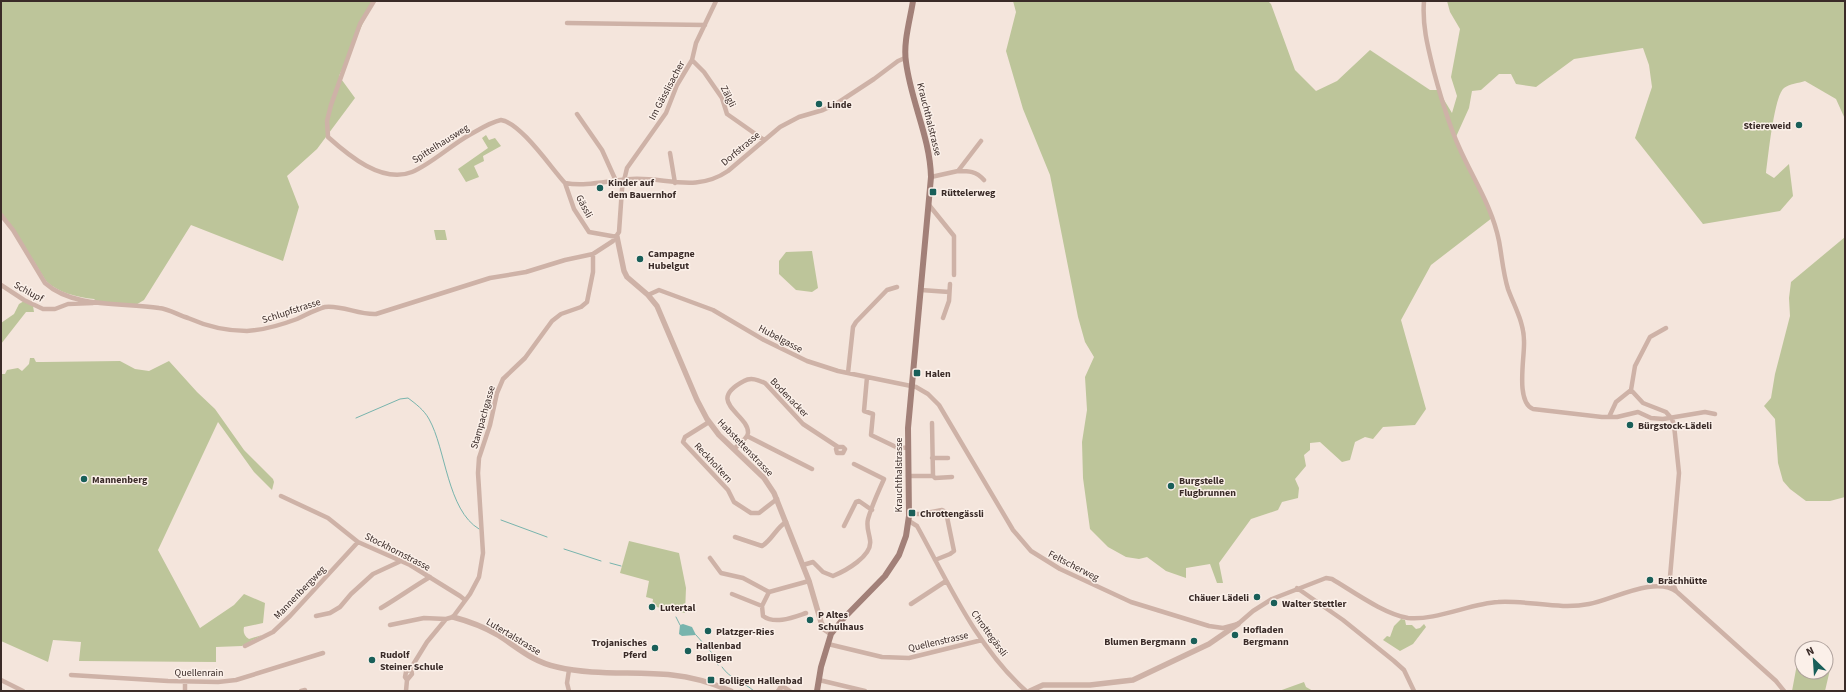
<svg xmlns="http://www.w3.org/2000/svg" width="1846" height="692" viewBox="0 0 1846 692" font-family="'Source Sans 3',sans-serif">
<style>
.green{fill:#bdc59a}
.water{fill:#78b4ad}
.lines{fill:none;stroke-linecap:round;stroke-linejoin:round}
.stream{stroke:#78b4ad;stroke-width:1}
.minor{stroke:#ceb2a7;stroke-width:4.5}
.tertiary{stroke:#ceb2a7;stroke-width:5.5}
.secondary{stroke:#a28078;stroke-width:6}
.poi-dot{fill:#195f59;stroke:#fbf0e9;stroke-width:1.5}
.labels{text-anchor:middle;stroke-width:3;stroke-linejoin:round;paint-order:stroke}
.street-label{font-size:10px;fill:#3a2b28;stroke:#fbf0e9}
.poi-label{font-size:10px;font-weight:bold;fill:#3a2b28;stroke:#fbf0e9;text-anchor:start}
</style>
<rect width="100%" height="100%" fill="#f4e5dc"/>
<path class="green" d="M1,1H373L339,76L355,98L317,149L287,176L299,207L283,261L191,225L144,300L134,306L96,301L94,299C76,297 59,293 46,281L14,229L1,213Z
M1013,1H1268L1271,4L1295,70L1316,91L1337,81L1370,50L1430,90H1438L1452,113L1457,96L1451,77L1460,29L1450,12L1447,1H1845V119L1836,99L1805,81C1799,83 1789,84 1784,88C1774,96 1768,158 1766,173L1774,178L1789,164L1793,196L1780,211L1703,224L1635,138L1652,87L1649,65L1643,48L1574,59L1536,87L1516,84L1511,74H1499L1481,90L1472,91L1469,108L1455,139L1492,218L1431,265L1401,320L1426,409L1415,425L1383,427L1373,439L1365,437L1355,442L1350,460L1342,462L1320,442L1310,443V450L1304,455L1306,466L1295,479L1299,488L1298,498L1282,502L1278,510L1251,519L1219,563L1223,583H1217L1210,564L1186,568V578L1166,571L1147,557L1139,559L1126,557L1108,547L1090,529L1083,478L1082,442L1087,410L1085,377L1094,357L1085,342L1078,317L1050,175L1023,109L1006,51L1016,12Z
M486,135L489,140L495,138L501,146L483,156L484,161L474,166L479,177L466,182L458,169L488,148L482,138Z
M434,230H445L447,240H436Z
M1845,237V497L1830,501H1806L1790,489L1783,481L1778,463L1775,419L1764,406L1771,398L1775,374L1790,316L1789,298L1791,282Z
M812,251L818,288L812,292L796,290L779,274V261L786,252Z
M24,301L33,306L34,312H26L1,344V323L14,314L19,304Z
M30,358H34L36,362H43L120,361L135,369L149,371L169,361L197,392L215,409L244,450L273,479L274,482L272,490L254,472L218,422L158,550L200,628L234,605L244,594L265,603L263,623L244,627C243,632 244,636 249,639L262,635L242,646L216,647V662L79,661L81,642L53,640L48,662L1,641V374H5L7,370L18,368L22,371L29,364Z
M629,541L679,553L686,588L685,613L652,606L653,599L646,597L649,581L620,573Z
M1401,619L1405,620L1406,625H1412L1416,629L1420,628L1424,624L1426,627L1413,644L1400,651L1383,640L1387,636L1390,637L1394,626Z
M1800,648H1802V672H1826V658L1832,661L1825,691H1792Z
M1304,682L1306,687L1313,691H1279Z"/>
<path class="water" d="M683,624L692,627L696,635L682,636L679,634L680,625Z"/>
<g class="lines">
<path class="stream" d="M356,418L400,399L408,398C416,404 424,410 429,419C446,449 447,510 479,529
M501,520L547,537
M564,549L601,561
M610,563L621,566
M676,617L680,625
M696,635L712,653L718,665
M722,667C730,679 744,682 754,691"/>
<path class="minor" d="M374,1L360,24L331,105L327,121L328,137C348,155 382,184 412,172C431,164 451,145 471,134C480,129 491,122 501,120C521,123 551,168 565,183C587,187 610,180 632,179C665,177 696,193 728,171L780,127L799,117L823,110L836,104L874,79L898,61L905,58
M1424,1C1422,26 1428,48 1434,72C1441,98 1448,123 1459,147C1473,179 1492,206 1499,241C1502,257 1503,273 1508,289C1514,306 1524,322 1524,341C1525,356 1515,402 1533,409L1602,417H1617L1638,412L1651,418L1663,419L1705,412L1715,414
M567,23L705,25
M692,60L704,72L722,98L727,114L764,140
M577,114L602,150L616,181
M670,153L675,183
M958,171C969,171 976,171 984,180
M931,177L958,171L981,141
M565,183L574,209L589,232L617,237
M929,205L954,236V275
M1,215L13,230L45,283C74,309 123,302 159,308C169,309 178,315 188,318C206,326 227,331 247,331C264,330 281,325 297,319C306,315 316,309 325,307C342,305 359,315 376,314L490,278L526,272L565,260L593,254L613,241L619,232L622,189L627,168L666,113L677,85L692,60L696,43L716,1
M1,285L24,300L43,309H55L68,304L93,303
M921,290L949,292
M648,295L659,290L713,310L764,340L807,361L838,371L916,387L928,394L939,405L1013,530L1031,551L1060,569L1131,602L1209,626L1223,628L1238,624L1253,611L1272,599L1326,578L1332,579C1354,592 1384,614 1408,618C1435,621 1472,603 1498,602C1528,600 1559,610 1589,604C1612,600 1656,575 1677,592L1776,681L1784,691
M943,318L949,301L950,284
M1666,328L1650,337L1635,366L1631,390L1643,403L1666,412L1672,419L1674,425L1679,473L1670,577L1676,591
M848,373L853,327L856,322L887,290L897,287
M867,377L864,411L873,414L871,435L896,447L908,448
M1609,417L1616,402L1631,390
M709,422L685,437L683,442L728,490L734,502L751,513H759L777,499
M747,436L812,469
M734,449C738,445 748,438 748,433C749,414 704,402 744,381C751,377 758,380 765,383L803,424L838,447H843L845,449L843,453H837L836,449L838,447
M932,458H948
M908,476H933L932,423
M933,476L935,478L952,477
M281,496L328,518L358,542L410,565L460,596L465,600
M909,514H921L942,510L946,512L954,551L950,554L935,560
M909,521L917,526C949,584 976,646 1026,691
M844,526L856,502L859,501L872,510
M735,537L762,546C772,540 776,528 786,522
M710,558L721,573L743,578L769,592
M803,565L813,562L823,572L833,576C845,571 873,556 870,540C869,532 866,527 868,519C871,508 879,490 884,479L854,464
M1297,588L1343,620L1394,661L1404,670L1414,691
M732,594L762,606
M911,604L946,581
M381,608C398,598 413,587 430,577
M806,613C794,617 775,625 763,616L762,606L769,592L809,581
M316,616L330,613L340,607L351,594L373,574L401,561
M390,625L424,618L446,619
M828,644L882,657L909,658L982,640
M245,646L273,632L290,616L358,542
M569,670L567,683L569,691
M71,675L168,681L218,682L236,680L323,653
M1,680L23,691
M407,680L412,674L411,668
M819,680L865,691
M185,691V682
M301,691L305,690
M406,691L407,680L405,677L406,672L411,668L427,642L446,619L453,617L470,594L479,577L483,553L478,473L479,458L490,425L497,393L503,379L525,358L552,321L561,314L581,307L587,302L593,272V254
M778,691L780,688L784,687L790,691"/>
<path class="tertiary" d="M617,237L624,271L627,277L648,295L657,306L697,400L707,419L719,435L764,478L774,493L809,581L821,622L824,629L831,634
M453,617C468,621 484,627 498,635C518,648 533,662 557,667C595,676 634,671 672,675C693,677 712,683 731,691
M1030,691L1043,685H1090L1133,680L1209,644L1238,624"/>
<path class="secondary" d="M817,691L821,667L831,634L843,619L885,576L899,555L906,536L909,516L908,428L931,177C930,137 911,102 906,62C903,43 910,20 913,1"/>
</g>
<g class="poi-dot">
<circle cx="819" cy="104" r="4"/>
<circle cx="1799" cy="125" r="4"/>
<circle cx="600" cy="188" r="4"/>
<rect x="929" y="188" width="8" height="8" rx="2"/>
<circle cx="640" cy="259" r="4"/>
<rect x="913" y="369" width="8" height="8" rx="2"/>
<circle cx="1630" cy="425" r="4"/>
<circle cx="84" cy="479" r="4"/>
<circle cx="1171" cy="486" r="4"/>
<rect x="908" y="509" width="8" height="8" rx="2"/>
<circle cx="1650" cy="580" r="4"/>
<circle cx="1257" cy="597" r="4"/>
<circle cx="1274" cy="603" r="4"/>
<circle cx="652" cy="607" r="4"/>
<circle cx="810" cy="620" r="4"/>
<circle cx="708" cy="631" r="4"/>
<circle cx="1235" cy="635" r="4"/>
<circle cx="1194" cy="641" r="4"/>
<circle cx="655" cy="648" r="4"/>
<circle cx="688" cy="651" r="4"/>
<circle cx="372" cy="660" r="4"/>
<rect x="707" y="676" width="8" height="8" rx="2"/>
</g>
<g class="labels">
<g class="street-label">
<text transform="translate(666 90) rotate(-62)" y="4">Im Gässlisacher</text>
<text transform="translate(729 96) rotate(64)" y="4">Zälgli</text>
<text transform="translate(930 119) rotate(76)" y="4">Krauchthalstrasse</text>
<text transform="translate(440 143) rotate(-32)" y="4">Spittelhausweg</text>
<text transform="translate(740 148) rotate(-40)" y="4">Dorfstrasse</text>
<text transform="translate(585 206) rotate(62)" y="4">Gässli</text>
<text transform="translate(29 291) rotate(29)" y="4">Schlupf</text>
<text transform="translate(291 310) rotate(-18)" y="4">Schlupfstrasse</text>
<text transform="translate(781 338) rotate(28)" y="4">Hubelgasse</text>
<text transform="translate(790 397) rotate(46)" y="4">Bodenacker</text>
<text transform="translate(482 417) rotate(-74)" y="4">Stampachgasse</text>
<text transform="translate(746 447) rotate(46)" y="4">Habstettenstrasse</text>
<text transform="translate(714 462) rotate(47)" y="4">Reckholtern</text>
<text transform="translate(898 475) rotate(-90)" y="4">Krauchthalstrasse</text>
<text transform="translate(398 551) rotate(27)" y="4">Stockhornstrasse</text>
<text transform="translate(1074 565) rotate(27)" y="4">Feltscherweg</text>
<text transform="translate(299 592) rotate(-46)" y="4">Mannenbergweg</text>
<text transform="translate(990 633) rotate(54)" y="4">Chrottegässli</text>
<text transform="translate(514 636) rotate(31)" y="4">Lutertalstrasse</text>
<text transform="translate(938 641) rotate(-13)" y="4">Quellenstrasse</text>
<text x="199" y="676">Quellenrain</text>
</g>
<g class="poi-label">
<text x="827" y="108">Linde</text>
<text x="1791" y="129" text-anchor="end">Stiereweid</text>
<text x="608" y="186">Kinder auf<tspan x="608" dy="12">dem Bauernhof</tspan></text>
<text x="941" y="196">Rüttelerweg</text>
<text x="648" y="257">Campagne<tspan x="648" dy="12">Hubelgut</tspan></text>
<text x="925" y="377">Halen</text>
<text x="1638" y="429">Bürgstock-Lädeli</text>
<text x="92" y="483">Mannenberg</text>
<text x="1179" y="484">Burgstelle<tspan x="1179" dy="12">Flugbrunnen</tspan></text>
<text x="920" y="517">Chrottengässli</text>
<text x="1658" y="584">Brächhütte</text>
<text x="1249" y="601" text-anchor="end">Chäuer Lädeli</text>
<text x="1282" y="607">Walter Stettler</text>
<text x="660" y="611">Lutertal</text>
<text x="818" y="618">P Altes<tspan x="818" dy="12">Schulhaus</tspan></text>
<text x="1243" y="633">Hofladen<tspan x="1243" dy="12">Bergmann</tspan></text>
<text x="716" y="635">Platzger-Ries</text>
<text x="1186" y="645" text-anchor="end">Blumen Bergmann</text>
<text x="647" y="646" text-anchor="end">Trojanisches<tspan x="647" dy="12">Pferd</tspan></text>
<text x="696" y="649">Hallenbad<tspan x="696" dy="12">Bolligen</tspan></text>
<text x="380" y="658">Rudolf<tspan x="380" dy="12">Steiner Schule</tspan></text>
<text x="719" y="684">Bolligen Hallenbad</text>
</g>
</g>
<rect width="1846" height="692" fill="none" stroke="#3a2b28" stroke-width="4"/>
<g transform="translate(1814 660) rotate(335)"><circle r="19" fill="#fbf0e9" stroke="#aea19c"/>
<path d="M0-3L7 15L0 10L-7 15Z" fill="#195f59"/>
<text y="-6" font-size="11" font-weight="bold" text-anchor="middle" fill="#3a2b28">N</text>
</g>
</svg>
